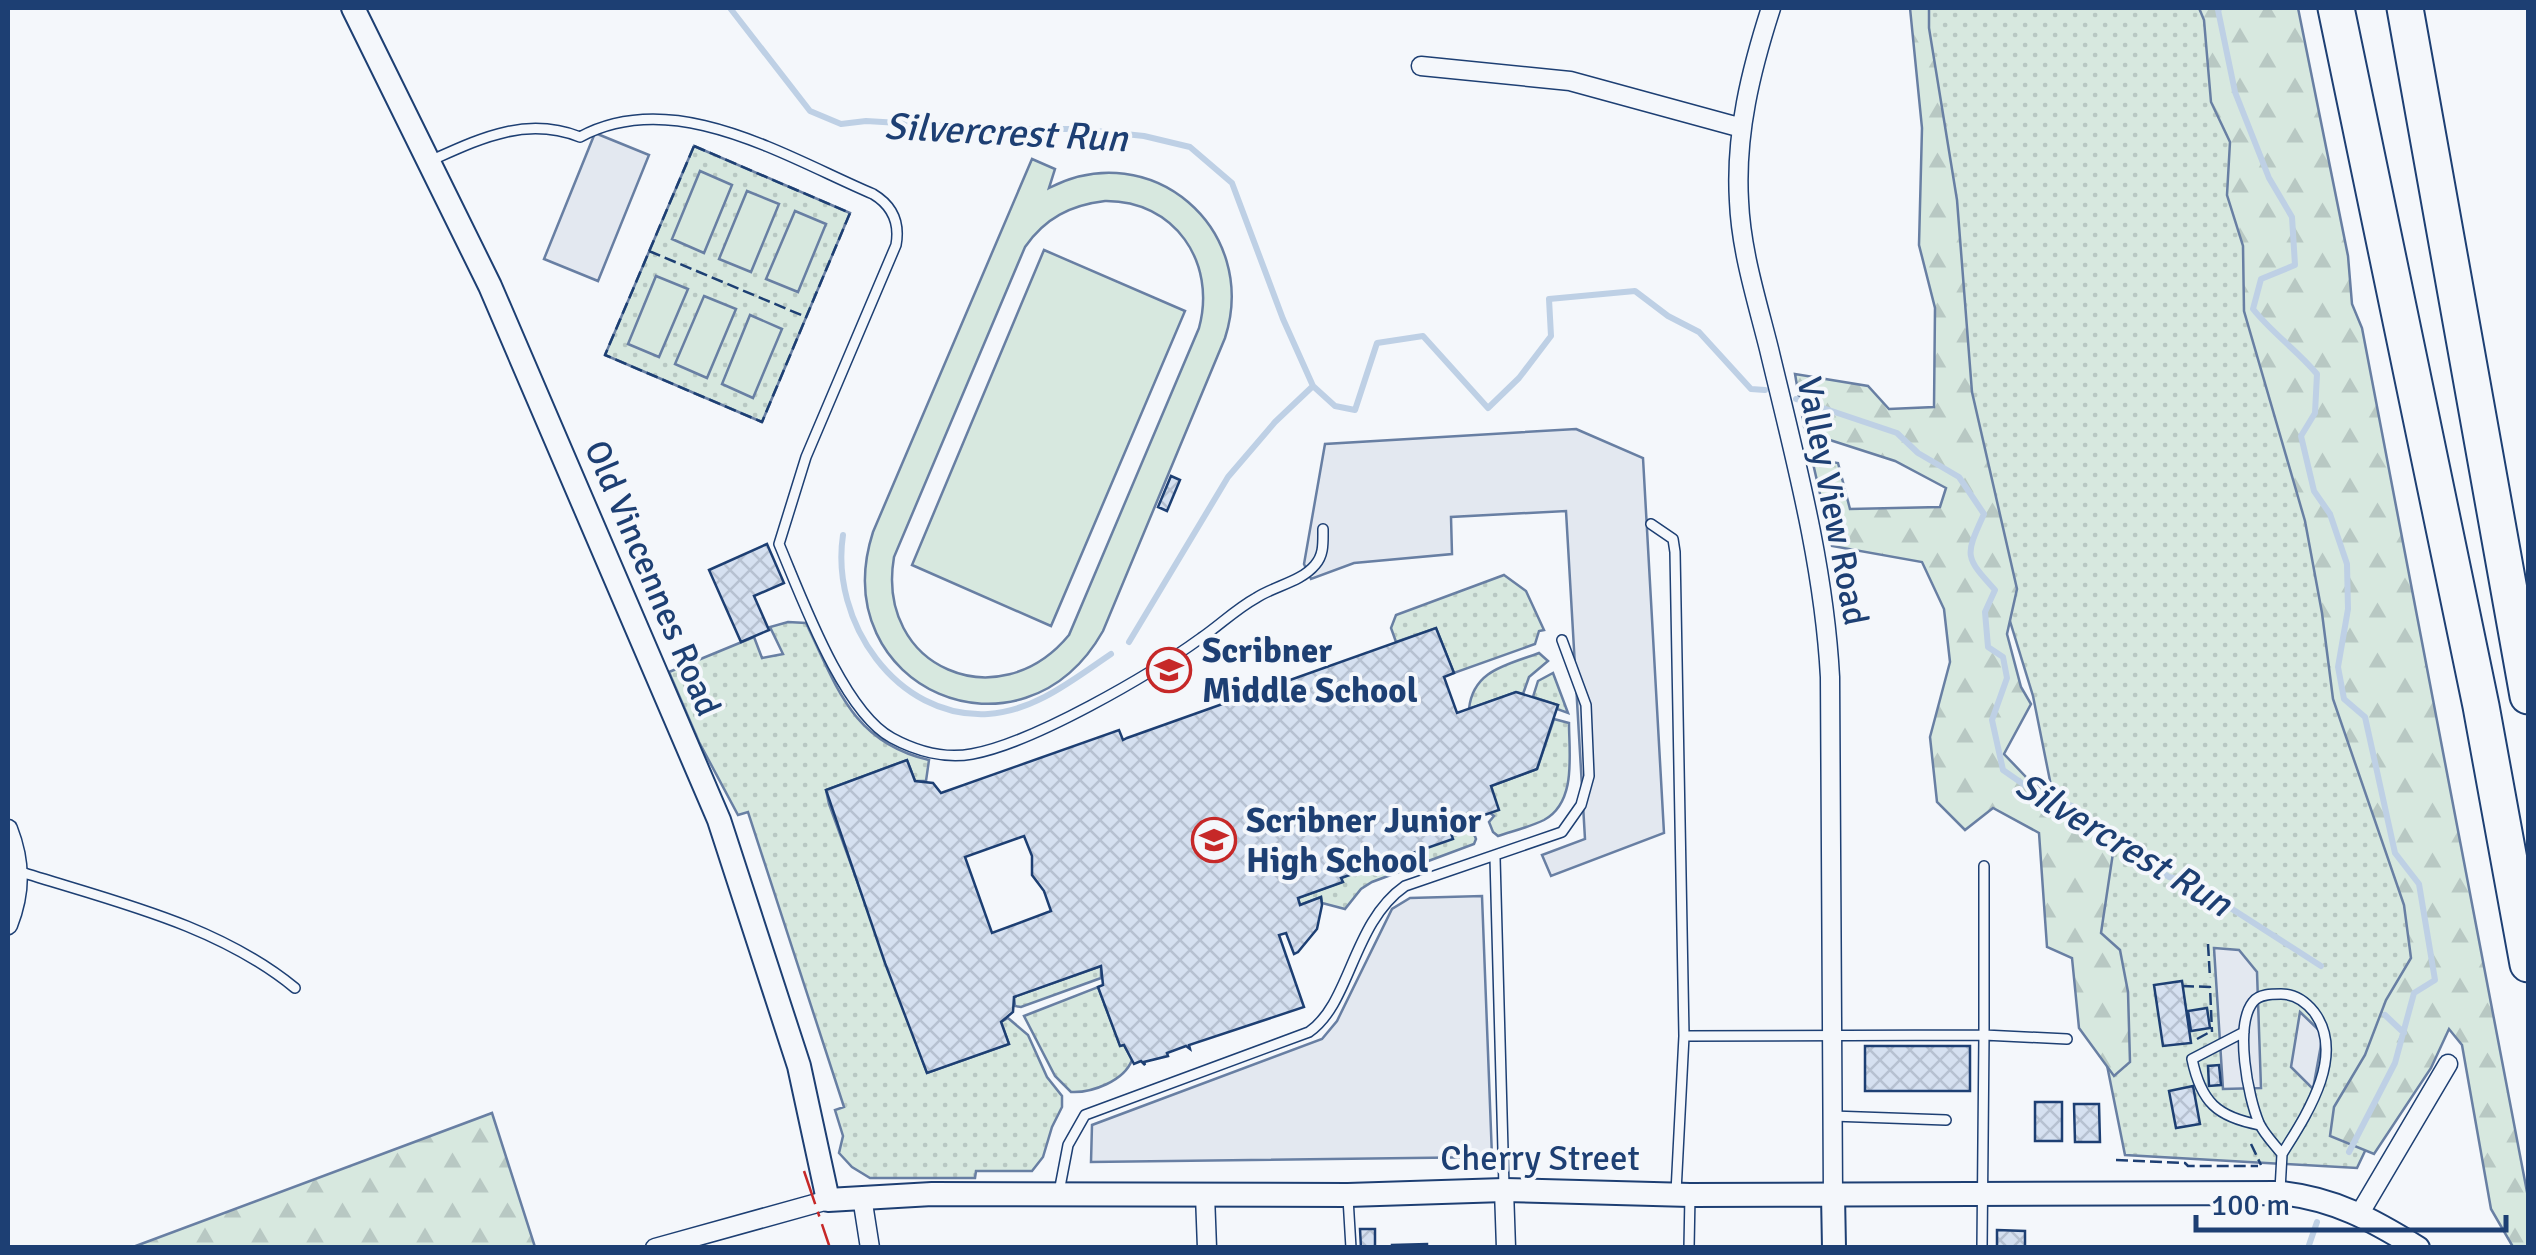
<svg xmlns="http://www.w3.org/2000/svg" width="2536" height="1255" viewBox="0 0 2536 1255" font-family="Signika,sans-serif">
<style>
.green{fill:url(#green-dots);stroke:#687fa3;stroke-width:2.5}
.forest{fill:url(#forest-firs);stroke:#687fa3;stroke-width:2.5}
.pitch{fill:#d7e8df;stroke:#687fa3;stroke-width:2.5;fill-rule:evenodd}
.parking{fill:#e3e8f0;stroke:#687fa3;stroke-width:2.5}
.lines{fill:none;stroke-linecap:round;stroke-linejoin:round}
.stream{stroke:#bed0e5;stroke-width:6}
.building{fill:url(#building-cross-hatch);stroke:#1d3f73;stroke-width:2.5;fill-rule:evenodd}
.service-casing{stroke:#1d3f73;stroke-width:12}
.minor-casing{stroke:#1d3f73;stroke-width:21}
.tertiary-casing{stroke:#1d3f73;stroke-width:26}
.motorway-casing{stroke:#1d3f73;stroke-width:39}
.service{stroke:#f4f7fb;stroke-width:9}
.minor{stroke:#f4f7fb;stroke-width:18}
.tertiary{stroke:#f4f7fb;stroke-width:22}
.motorway{stroke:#f4f7fb;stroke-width:35}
.fence{stroke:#1d3f73;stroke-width:2.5;stroke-dasharray:12 5;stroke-linecap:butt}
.power{stroke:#c62828;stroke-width:2.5;stroke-dasharray:35 8 5 8;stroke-linecap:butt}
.labels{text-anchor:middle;stroke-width:8;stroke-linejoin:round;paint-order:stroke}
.street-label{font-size:35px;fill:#1d3f73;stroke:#f4f7fb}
.poi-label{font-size:35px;font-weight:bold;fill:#1d3f73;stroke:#f4f7fb;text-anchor:start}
.water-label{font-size:38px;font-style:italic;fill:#1d3f73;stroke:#f4f7fb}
</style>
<defs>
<pattern id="green-dots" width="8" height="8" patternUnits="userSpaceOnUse" patternTransform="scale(2.5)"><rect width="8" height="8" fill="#d7e8df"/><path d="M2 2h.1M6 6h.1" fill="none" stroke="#b8c8c3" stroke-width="1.8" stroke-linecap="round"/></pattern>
<pattern id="forest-firs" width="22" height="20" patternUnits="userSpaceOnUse" patternTransform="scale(2.5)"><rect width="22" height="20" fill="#d7e8df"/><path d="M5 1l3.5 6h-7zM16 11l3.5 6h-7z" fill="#b8c8c3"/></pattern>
<pattern id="building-cross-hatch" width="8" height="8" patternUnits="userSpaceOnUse" patternTransform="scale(2.5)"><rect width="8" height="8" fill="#d5e0f0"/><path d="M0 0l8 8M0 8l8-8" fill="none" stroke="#b6c1d1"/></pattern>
</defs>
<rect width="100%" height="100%" fill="#f4f7fb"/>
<path class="green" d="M1915,8H2274L2460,950L2357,1168L2125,1155L2033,696L1949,423Z
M694,146L850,213L762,422L605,355Z
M1504,575L1526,591L1544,630L1539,631L1535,644L1454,673L1436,628L1396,642L1391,628L1396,615Z
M788,622L806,623C837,687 852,742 929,760L926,781H915L907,760L826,790L829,804L927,1073L1009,1044L1001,1022L1008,1018L1028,1035L1047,1077L1062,1096V1107L1052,1127L1043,1157L1032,1171H976L975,1178H870L852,1167L839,1153L843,1136L835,1110L844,1107L748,812L738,815L699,742L669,672L754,637L762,658L783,654L770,627Z
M1539,653L1548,661L1529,677L1523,694L1516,692L1469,709C1473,670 1507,665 1539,653Z
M1553,673L1568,713L1557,709L1558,705L1533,697L1538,681Z
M1554,719L1569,723C1569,754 1577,802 1544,820C1530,827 1513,831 1498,836L1493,832L1489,822L1494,816L1490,813L1491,786L1537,769Z
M1468,821L1465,825L1472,828L1476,839L1474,844L1372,882L1361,889L1345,909L1322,903L1321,897L1300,905L1298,898L1342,882L1341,878Z
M1101,966V978L1021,1007L1015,1006L1014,997Z
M1098,987L1120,1045H1124L1132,1060C1124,1081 1092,1093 1071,1092L1055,1076L1024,1016Z"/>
<path class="forest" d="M1910,8H1929V28L1957,200L1972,392L2017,589L2007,634L2021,687L2031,704L2004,754L2027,778L2077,812L2113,853L2101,933L2120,950L2128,992L2130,1062L2114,1076L2079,1028L2072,958L2047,947L2039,833L1993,808L1965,830L1937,802L1930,737L1950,662L1944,609L1922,562L1832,546L1812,459L1838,463L1850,509L1940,507L1946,488L1895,461L1805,432L1795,374L1868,386L1889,409L1934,407L1935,308L1919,245L1922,128Z
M2199,8H2298L2348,256L2352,304L2362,328L2528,1197V1247H2513L2491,1209L2462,1045L2449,1029L2431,1068L2374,1154L2330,1136L2334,1107L2365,1055L2386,1000L2411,958L2404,905L2333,699L2322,613L2305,521L2244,311L2243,246L2227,195L2230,142L2211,102L2204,20Z
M492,1113L535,1247H133Z"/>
<path class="pitch" d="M1032,159L1055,169L1049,188C1151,135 1260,229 1225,338L1103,631C1022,774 823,688 873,532ZM1105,201C1174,200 1217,262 1199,328L1069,635C999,720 875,668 894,557L1025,247C1045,218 1071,205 1105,201Z
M700,171L732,185L704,253L672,239Z
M747,191L779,204L751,272L719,259Z
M795,211L826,224L798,292L766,279Z
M1044,250L1185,311L1051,626L912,565Z
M656,276L688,289L659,357L628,344Z
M704,296L736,309L707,378L675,364Z
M750,315L782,329L753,398L722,384Z"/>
<path class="parking" d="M595,133L649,155L598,281L544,259Z
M1576,429L1643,458L1664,833L1551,876L1542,855L1585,839L1566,511L1451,517L1452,554L1354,563L1311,579L1304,564L1325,444Z
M1482,896L1492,1157L1091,1162L1092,1125L1322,1039L1337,1021L1392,909L1410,898Z
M2214,948L2239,950L2257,972L2261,1088L2223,1089Z
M2300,1012L2323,1034L2313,1089L2291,1067Z"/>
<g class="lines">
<path class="stream" d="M730,8L810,111L841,124L866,121L1000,129H1077L1144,136L1190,147L1232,183L1283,319L1313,386L1335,406L1355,410L1377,343L1423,336L1488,408L1519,378L1551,336L1549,299L1635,291L1668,316L1699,332L1751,389L1765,390
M2220,8L2218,10L2235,92L2269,178L2292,217L2295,265L2261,279L2253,309C2273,334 2297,350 2317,374L2315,413L2301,436L2314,491L2330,514L2347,564L2348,609L2338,667L2344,699L2365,717L2395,853L2419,884L2435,980L2414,993L2395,1063L2349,1152
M1796,399L1897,433L1918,453L1959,477L1984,514C1965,556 1964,556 1995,590L1985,612L1988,647L2003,657L2007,678L1992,720L2003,770L2043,798L2072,806L2144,861L2169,877L2190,882L2321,966
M843,535C830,621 896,719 988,714C1035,711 1074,679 1111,654
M1129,642L1228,477L1275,422L1313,386
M2385,1015L2404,1033
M2308,1248L2317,1222"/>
</g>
<path class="building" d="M1171,476L1180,480L1167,511L1158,507Z
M767,544L784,583L754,596L769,630L741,642L709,570Z
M1436,628L1454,673L1444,677L1457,713L1516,692L1558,705L1537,769L1491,786L1499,810L1449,827L1453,839L1341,878L1343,882L1298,898L1300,905L1321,897L1322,905L1317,929L1298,952L1294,954L1286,933L1279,935L1304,1007L1189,1045L1190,1049L1186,1046L1167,1053L1168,1056L1144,1062L1145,1065L1141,1061L1134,1064L1124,1045L1120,1046L1098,987L1103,985L1101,966L1014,997L1013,1012L1001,1022L1009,1044L927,1073L885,963L826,790L907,760L915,781L933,783L941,793L1119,730L1123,740L1127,738ZM1024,836L1032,856V875L1044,891L1051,911L992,933L965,857Z
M2182,981L2191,1043L2163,1046L2154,985Z
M2207,1008L2210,1028L2191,1031L2188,1011Z
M1865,1046H1970V1091H1865Z
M2219,1065L2221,1085L2209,1086L2208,1066Z
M2193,1086L2200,1124L2176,1128L2169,1091Z
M2035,1102H2062V1141H2035Z
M2074,1104H2099L2100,1142H2075Z
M1360,1229H1375V1248H1361Z
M1997,1230L2025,1231V1248H1997Z
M1427,1244V1248H1392V1245Z"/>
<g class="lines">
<defs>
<path id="service" d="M432,160C481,138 526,116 580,137C674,86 786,157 873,194C893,206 900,223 896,245L806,457L779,544C801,596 843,712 892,738C916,751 945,759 972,754C1033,743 1150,675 1201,638C1220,625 1236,609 1256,598C1274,586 1301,582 1315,565C1324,555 1323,543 1323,529
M1651,524L1673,539L1675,552L1684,1036L1676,1192
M1495,858L1504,1187
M1984,866V1035L2067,1039
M18,871C112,901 217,924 295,988
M2244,1032L2192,1059C2201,1102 2217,1117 2260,1125
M1684,1036L1984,1035L1982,1248
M1832,1116L1946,1120
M2280,1190L2282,1154C2275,1145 2264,1134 2259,1123C2248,1097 2234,1026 2253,1002C2259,994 2272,994 2281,994C2295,994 2306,1002 2314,1012C2347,1056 2305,1117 2282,1154
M1059,1192L1068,1145L1085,1115L1309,1032C1351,1003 1352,923 1405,886L1562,832L1581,805L1589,776L1586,705L1562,640
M1348,1198L1351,1248
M1689,1248L1690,1195"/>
<path id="minor" d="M1771,8C1751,70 1735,134 1739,201C1741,251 1757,301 1769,349C1795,458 1824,565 1830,677L1833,1195
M1421,66L1570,81L1742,128
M8,829C21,862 21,892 8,925
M1504,1190L1506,1248
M1205,1195L1207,1248
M862,1197L870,1248
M2360,1213L2448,1064
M655,1248L828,1200"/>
<path id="tertiary" d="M353,8L490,286L719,820L799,1066L828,1200L932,1194L1348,1195L1504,1190L1690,1195L2280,1193C2333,1198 2373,1220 2418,1248
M1833,1195L1834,1248"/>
<path id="motorway" d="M2336,8L2481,706L2528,964
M2405,8L2528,696"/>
</defs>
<use href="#service" class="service-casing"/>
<use href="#minor" class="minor-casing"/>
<use href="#tertiary" class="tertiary-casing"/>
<use href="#motorway" class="motorway-casing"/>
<use href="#service" class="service"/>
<use href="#minor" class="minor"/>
<use href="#tertiary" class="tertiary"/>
<use href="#motorway" class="motorway"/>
<path class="fence" d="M694,146L850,213L762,422L605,355Z
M649,251L806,317
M2208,944L2210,978
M2182,986L2210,987L2212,1032
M2197,1039L2208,1033
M2251,1144L2261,1165
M2116,1160L2185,1163L2188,1166H2258"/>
<path class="power" d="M804,1171L830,1248"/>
</g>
<defs>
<symbol id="school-ring" viewBox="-11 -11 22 22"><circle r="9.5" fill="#f4f7fb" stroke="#c62828" stroke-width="1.5"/><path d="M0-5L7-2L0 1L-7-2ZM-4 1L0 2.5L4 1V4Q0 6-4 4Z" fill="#c62828"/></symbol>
</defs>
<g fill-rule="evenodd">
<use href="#school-ring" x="1144" y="645" width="50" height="50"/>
<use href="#school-ring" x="1189" y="815" width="50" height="50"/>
</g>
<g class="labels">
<g class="street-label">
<text transform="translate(1833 501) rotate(79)" y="12">Valley View Road</text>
<text transform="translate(653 578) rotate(67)" y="12">Old Vincennes Road</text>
<text x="1540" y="1170">Cherry Street</text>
</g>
<g class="poi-label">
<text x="1202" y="662">Scribner<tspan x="1202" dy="40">Middle School</tspan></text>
<text x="1246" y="832">Scribner Junior<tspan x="1246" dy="40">High School</tspan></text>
</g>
<g class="water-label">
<text transform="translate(1006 132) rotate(3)" y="13">Silvercrest Run</text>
<text transform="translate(2124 844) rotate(31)" y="13">Silvercrest Run</text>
</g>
</g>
<rect width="2536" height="1255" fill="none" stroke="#1d3f73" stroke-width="20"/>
<path d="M2196 1215v15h310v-15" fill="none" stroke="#1d3f73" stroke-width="5"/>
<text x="2211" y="1215" font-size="30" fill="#1d3f73" stroke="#f4f7fb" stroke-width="8" paint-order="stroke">100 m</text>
</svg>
